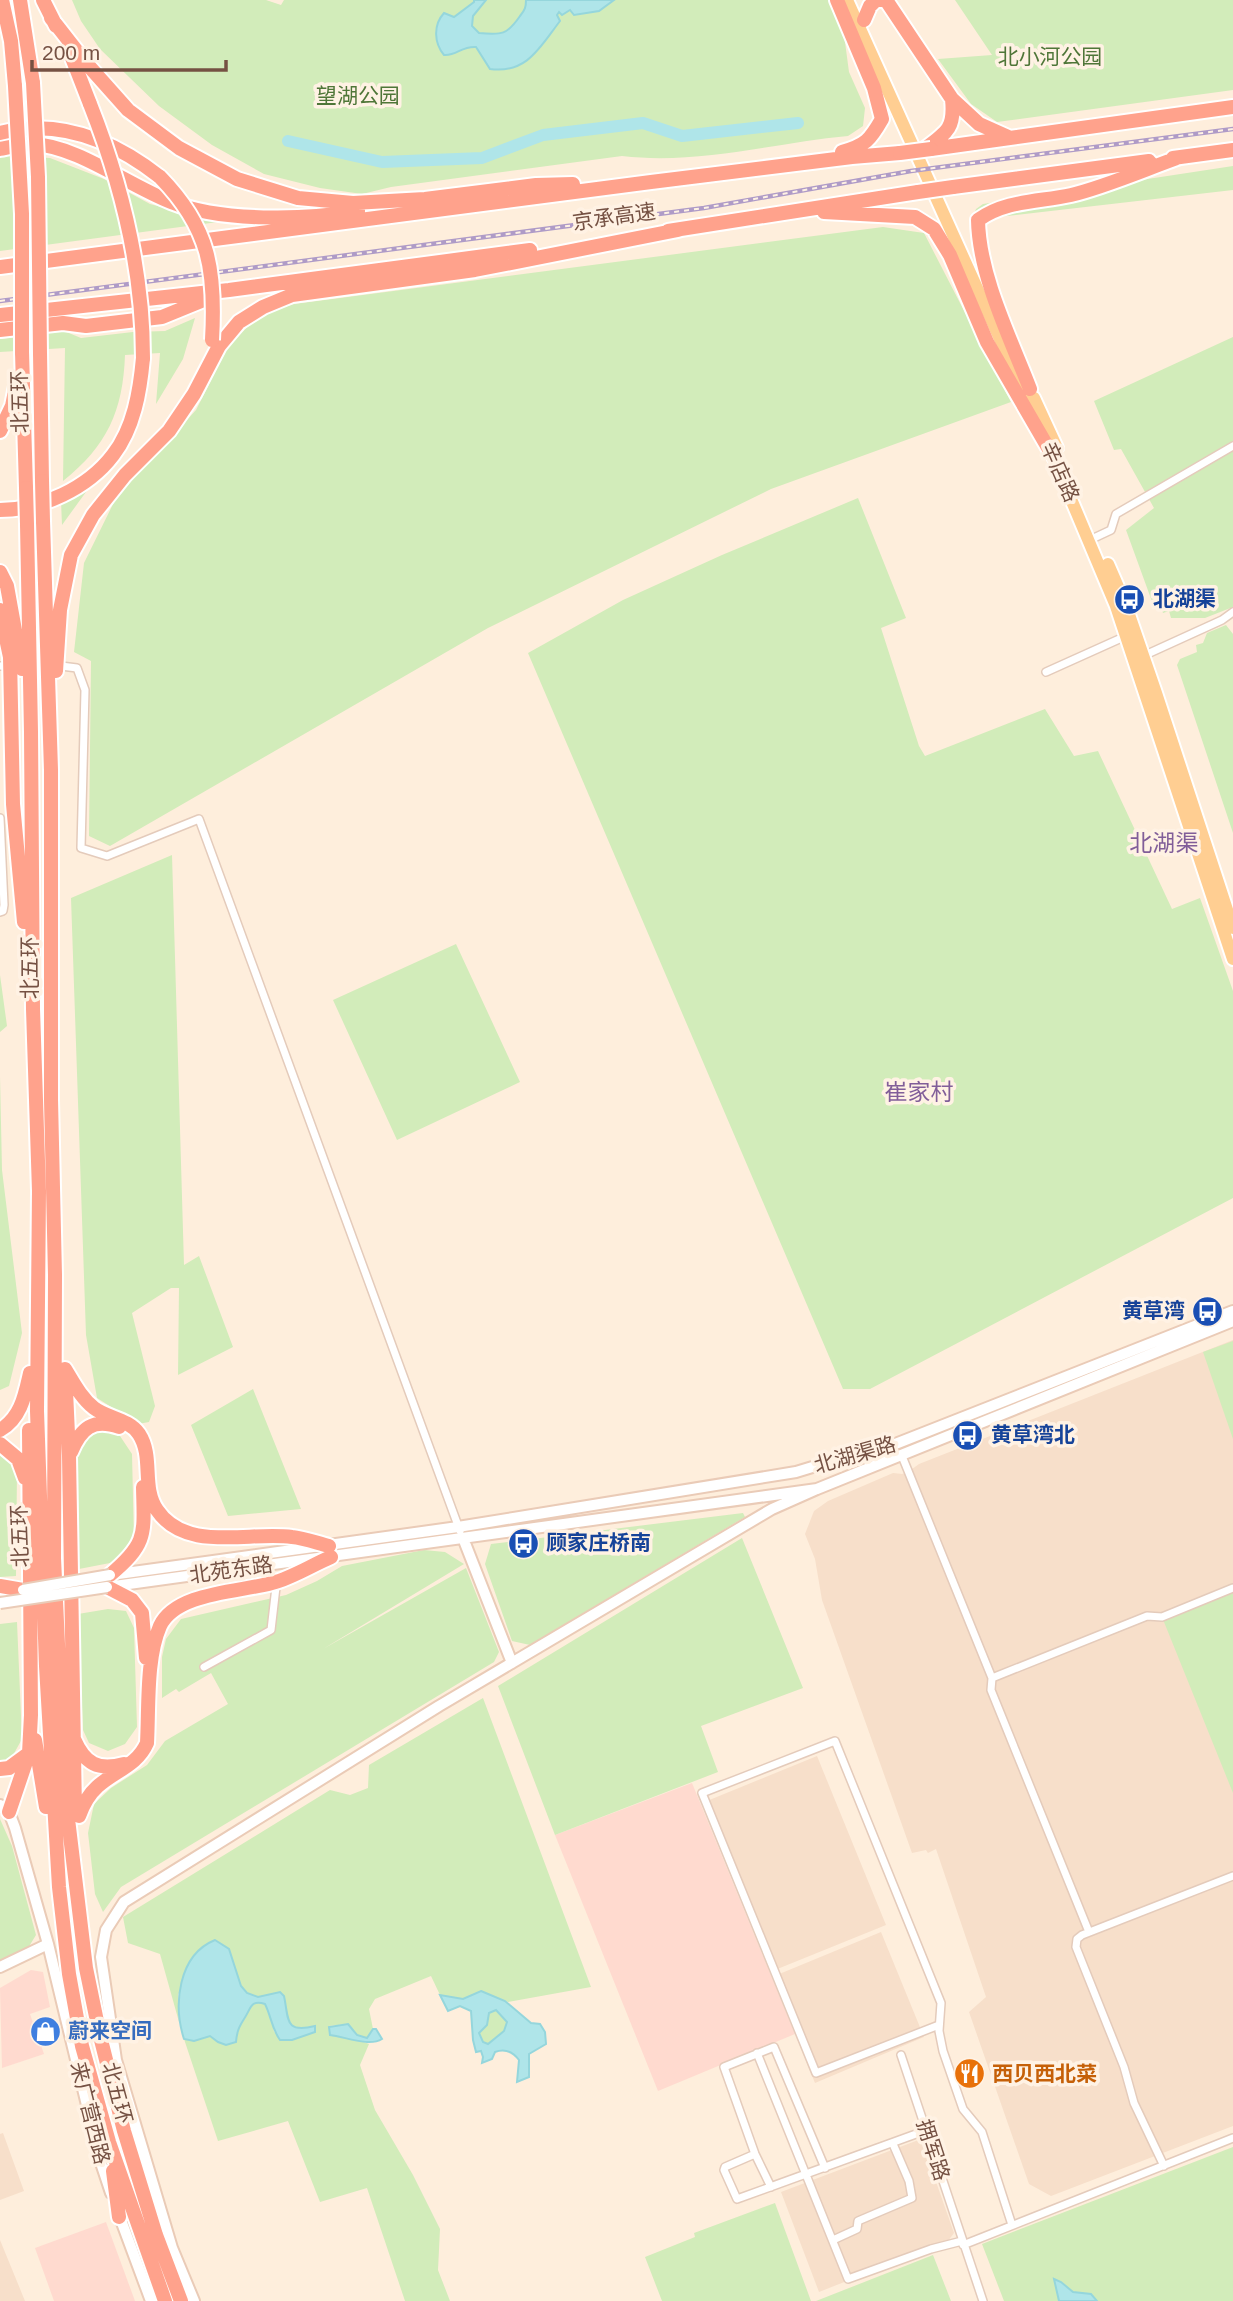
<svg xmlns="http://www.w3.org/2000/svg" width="1233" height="2301" viewBox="0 0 1233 2301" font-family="Helvetica,'Noto Sans SC',sans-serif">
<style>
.residential{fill:#f7dfca}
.commercial{fill:#ffdacf}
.green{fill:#d2ecba}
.water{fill:#afe5e9;stroke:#95d6dc;stroke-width:2;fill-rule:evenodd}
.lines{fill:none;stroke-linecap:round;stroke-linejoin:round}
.river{stroke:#afe5e9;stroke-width:12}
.street-casing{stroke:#e4cbbb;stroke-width:10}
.secondary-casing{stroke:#eacbb7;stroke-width:14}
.primary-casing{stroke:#fff;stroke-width:16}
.highway-casing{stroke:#fff;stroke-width:18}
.street{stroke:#fff;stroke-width:7}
.secondary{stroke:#fff;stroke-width:10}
.primary{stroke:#ffce92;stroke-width:12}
.highway{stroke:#ffa28c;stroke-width:14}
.rail-casing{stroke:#af9bc7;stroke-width:4.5}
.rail{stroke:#fff2e4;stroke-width:2;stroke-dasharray:5;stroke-linecap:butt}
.secondary-bridge-casing{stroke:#eacbb7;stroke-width:14;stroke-linecap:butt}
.highway-bridge-casing{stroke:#fff;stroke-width:18;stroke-linecap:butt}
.secondary-bridge{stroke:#fff;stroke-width:10}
.highway-bridge{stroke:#ffa28c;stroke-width:14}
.labels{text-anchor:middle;stroke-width:7;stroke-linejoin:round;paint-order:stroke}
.park-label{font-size:21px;fill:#4f7638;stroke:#fff2e4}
.street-label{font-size:21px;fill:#755143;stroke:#fff2e4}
.transit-label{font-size:21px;font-weight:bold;fill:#164399;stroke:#fff2e4;text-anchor:start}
.shop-label{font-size:21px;font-weight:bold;fill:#366cbe;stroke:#fff2e4;text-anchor:start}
.food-label{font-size:21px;font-weight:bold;fill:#c56008;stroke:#fff2e4;text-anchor:start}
.neighbourhood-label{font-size:23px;fill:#815e99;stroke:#fff2e4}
</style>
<rect width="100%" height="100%" fill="#feeedc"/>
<path class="residential" d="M1233,1340V2126L1051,2196L1029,2184L969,2012L986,1997L936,1849L928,1853L926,1850L912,1853L822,1600L815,1559L805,1534L814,1511L828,1501L893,1473L902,1474L908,1472L919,1464Z
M817,1756L886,1925L770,1972L702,1803Z
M881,1932L924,2037L815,2083L772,1977Z
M3,2133L24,2191L0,2200V2134Z
M921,2139L954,2233L948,2241L819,2292L781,2192Z
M0,2240L25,2301H0Z"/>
<path class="commercial" d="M692,1783L795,2034L658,2091L555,1835Z
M31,1970L43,1972L50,2007L30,2014L44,2054L2,2068L0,1988Z
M106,2222L135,2301H54L35,2248Z"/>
<path class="green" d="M72,0H266L281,5L284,0H830L843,27L849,72L865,108L863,126L848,136C773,143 698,165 622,156L391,187L362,194L320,188L264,174L212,145L159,106L100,49L81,21Z
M955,0H1233V90L997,122L971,104L938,59L992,55Z
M0,155L50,158L104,179L150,204L218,222L0,251Z
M1233,166V190L972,220L976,209L983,204Z
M883,227L924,233L1011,402L771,489L488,628L110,846L89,836L91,661L74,652L84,563L116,498L196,410L228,347L259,315L294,304Z
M195,318L183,359L156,404L160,353L125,355C123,411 107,446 63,481L65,348L0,352V339L64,331L81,338L133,332L165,331Z
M1233,337V607L1205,618H1171L1169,611L1163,613L1160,605L1154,607L1126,530L1154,508L1121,449L1114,450L1094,401Z
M91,485L62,525L61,501Z
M858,498L906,618L881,628L919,746L925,756L1045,709L1074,756L1098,751L1172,909L1200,898L1233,991V1198L870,1389H843L528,653L623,600L722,555Z
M1226,625L1233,634V833L1177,665L1180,659L1197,652L1196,645L1203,643L1207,633Z
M172,855L184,1265L199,1256L233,1347L178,1375L179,1288H171L132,1313L155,1406L149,1422L138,1424L97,1398L86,1335L71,898Z
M456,944L520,1082L397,1140L333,1000Z
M0,975L7,1026L0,1032Z
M0,1076L2,1170L22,1333L9,1386L0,1390Z
M1233,1341V1439L1203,1352Z
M253,1389L301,1509L228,1516L191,1425Z
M104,1427L118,1433L132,1454L134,1539L123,1556L110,1563L79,1569L76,1450L88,1433Z
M0,1453L7,1455L17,1469L16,1576L0,1577Z
M743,1513L745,1517L530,1645L512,1641L485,1564L491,1544Z
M742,1538L803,1688L701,1726L718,1772L555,1835L498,1686Z
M424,1550L445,1552L464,1564L323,1649L466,1568L499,1652L494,1662L121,1887L103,1912L95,1894L88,1833L94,1804L111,1788L147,1765L165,1741L228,1704L211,1673L179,1692L176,1689L162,1698V1657L166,1639L181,1619L286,1595L317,1581L342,1566Z
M1233,1588V1793L1162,1617Z
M108,1609L126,1611L134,1628L137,1727L125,1744L108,1751L89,1743L83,1730L78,1614Z
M17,1622L22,1739L12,1757L0,1763V1624Z
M483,1698L591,1987L508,2002L481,1991L463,1999L440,1995L431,1976L375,1999L369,2009L373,2029L368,2038L357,2035L348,2024L329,2026L330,2035L350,2037L369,2044L360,2065L375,2110L413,2175L440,2229L438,2270L450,2301H405L367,2188L320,2202L288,2121L218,2141L184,2039L194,2041L210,2036L218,2042L237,2036V2029L246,2017L250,2005L259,2002L265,2003L272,2017L274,2032L292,2040L315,2032V2026C279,2033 291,2016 280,1993C273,1994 264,1997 257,1996C237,1994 234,1965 229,1949L178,1994L179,2022L160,1954L128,1943L123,1917L330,1790L350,1795L368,1788L369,1765Z
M0,1819L12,1846L36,1935L28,1948L0,1961Z
M495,2010L507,2021L504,2031L488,2044L483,2042L479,2033L487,2025L489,2013Z
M1233,2147V2301H1004L982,2244Z
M775,2203L811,2301H662L645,2257L695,2237L694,2233Z
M933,2255L951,2301H816Z"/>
<path class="water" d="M474,0H486L473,16L472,26L479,33C502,35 507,35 520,16C525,10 526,7 526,0H614L599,11L574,15L570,10L562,15L559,12L557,15L560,21C540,47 527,74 490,69L476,47C461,46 457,56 444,55C434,43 433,25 444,13L454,17L474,2Z
M215,1940L229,1949L241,1986L247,1993L258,1997L280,1992L284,1996C289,2019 284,2034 315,2026V2032L292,2040H280C272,2029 271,2016 265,2004C250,1999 251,2009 244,2019C239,2027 237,2031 236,2042L226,2045L218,2042L210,2036L194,2041L184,2039C173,2005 178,1955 215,1940Z
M481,1991L505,2001L531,2023L540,2024L545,2032L546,2044L529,2054V2077L517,2082L519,2060C513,2052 506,2048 495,2052L492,2059L482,2063L483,2057L481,2051L476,2052L473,2040L471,2011L460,2006L448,2011L440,1995L463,1999ZM496,2010L507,2022L504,2031L488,2044L483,2042L479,2033L487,2025L489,2013Z
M348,2024L357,2035L367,2038L373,2029H376L382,2039C369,2047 346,2037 330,2035L329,2027Z
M1054,2279L1061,2282L1073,2292L1091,2294L1097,2301H1059Z"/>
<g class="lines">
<path class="river" d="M288,141L382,162L482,158L543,135L643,123L682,136L798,123"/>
<defs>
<path id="street" d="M1096,537L1111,530L1116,514L1233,446
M1143,656L1222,620L1233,612
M0,666H2
M61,666L77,668L85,690L81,848L107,856L199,819L460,1531
M1046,672L1126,636
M0,818L4,905L3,911L0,912
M902,1456L992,1678L991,1690L1089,1932
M204,1667L271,1630L276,1587
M992,1678L1147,1616L1162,1617L1233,1588
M939,2025L816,2073L702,1793L835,1741L941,2003L939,2031L943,2051L963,2109L982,2132L1012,2225
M757,2053L848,2279L931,2249L962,2241
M901,2055L983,2301
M755,2154L725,2167L724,2170L737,2199L927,2130
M1164,2166L1134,2103L1124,2067L1076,1947L1077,1939L1082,1935L1233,1876
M771,2187L755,2154L724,2067L774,2047L825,2168
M833,2240L857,2229L858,2221L912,2198L909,2181L893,2144
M963,2245L1233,2138"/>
<path id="secondary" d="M463,1538L512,1663
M111,1575L458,1527L796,1472L842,1458L875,1452L1233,1311
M107,1587L817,1489L1233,1321
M0,1805L9,1812L15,1828L48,1944L101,2163L111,2193
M0,1967L48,1944
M118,2212L151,2301
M194,2301L172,2248L116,2060L101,1957L106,1930L124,1902L439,1706L772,1509L817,1489"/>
<path id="primary" d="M847,0L1032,410
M1034,398L1057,448
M1047,442L1116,606L1233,959
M1108,564L1125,603L1156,693L1233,928"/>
<path id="highway" d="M2,0L11,41L15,86
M20,0L33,83
M43,0L56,26
M837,0L874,88L882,119C870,140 866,145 842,152
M886,0L952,99L979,124L1008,137
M51,18L87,64L128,110L179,148L237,179L298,198L353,203L425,199L536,185L573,184
M864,20L870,6L876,0H886
M69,50L90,104
M0,133C59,118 114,141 160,177
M926,148C948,132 955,127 952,99
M0,149C10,147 22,144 32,144C76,145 129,186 171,202C221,222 305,220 358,211
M931,149L1233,107
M1173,158L1233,150
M953,187L1149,161
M824,212L915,217L934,229L950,255L987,342L1050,451
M668,231L918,192
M0,267L651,182L852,157L900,153
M0,315L229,290L530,250
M0,330L63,323L86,326L162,317L211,297
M22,352L26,488
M40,353L42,481
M1030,389C1010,337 979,276 978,220C1006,200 1039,202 1071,195C1105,187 1146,169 1180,157
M0,431L12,406L17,381
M0,510C41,510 88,488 113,455C134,428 140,391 143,358
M43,521L51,770V1100L55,1275L54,1558L65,1794L86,1968L100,2036L124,2131L156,2235L181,2301
M27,524L31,732L33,1009L39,1191L37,1411L46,1666L59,1887L69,1974L82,2046L109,2142L165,2301
M0,572L7,586L22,669
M0,610L10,657L13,804L24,922
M56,671L60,610L71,555L93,515L125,475L169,431L194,394L219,346L239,322L263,307L292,295L475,270L678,230
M65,1369L69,1456L75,1812
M65,1369C73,1382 81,1398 94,1408C107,1418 129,1419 139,1434C154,1457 141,1487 157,1510C186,1553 249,1531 292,1537C304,1538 317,1543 329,1546
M0,1430C21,1418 25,1395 30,1373
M0,1444L18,1459L25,1478
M71,1452C81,1428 93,1418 119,1427
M110,1575C148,1543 144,1534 143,1487
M0,1586L23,1590
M107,1587L132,1600L142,1613L146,1658
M74,1739C85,1764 98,1771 124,1764
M35,1740L46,1807
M0,1769L9,1768L28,1754
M9,1812L29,1753L31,1715L29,1430
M79,1816C83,1805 88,1795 97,1787C114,1771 137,1766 147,1743C149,1707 146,1658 160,1626C176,1592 240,1592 272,1583C292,1578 312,1565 331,1557
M113,2171L119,2217"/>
</defs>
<use href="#street" class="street-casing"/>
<use href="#secondary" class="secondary-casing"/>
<use href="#primary" class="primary-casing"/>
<use href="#highway" class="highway-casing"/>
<use href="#street" class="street"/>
<use href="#secondary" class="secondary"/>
<use href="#primary" class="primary"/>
<use href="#highway" class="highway"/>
<defs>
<path id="rail" d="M0,301L704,208L911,171L1233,129"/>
</defs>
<use href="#rail" class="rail-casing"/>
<use href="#rail" class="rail"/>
<defs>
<path id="secondary-bridge" d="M23,1590L110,1575
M0,1603L107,1587"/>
<path id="highway-bridge" d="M33,83L38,177L40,353
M15,86L22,214V352
M90,104C122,185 143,271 143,358
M900,153L931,149
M160,177C210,228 216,272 212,340
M918,192L953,187
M42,481L43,521
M26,488L27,524"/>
</defs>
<use href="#secondary-bridge" class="secondary-bridge-casing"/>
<use href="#highway-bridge" class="highway-bridge-casing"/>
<use href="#secondary-bridge" class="secondary-bridge"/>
<use href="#highway-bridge" class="highway-bridge"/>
</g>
<defs>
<symbol id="bus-disc" viewBox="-11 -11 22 22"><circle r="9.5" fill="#1a4fb4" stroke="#fff2e4"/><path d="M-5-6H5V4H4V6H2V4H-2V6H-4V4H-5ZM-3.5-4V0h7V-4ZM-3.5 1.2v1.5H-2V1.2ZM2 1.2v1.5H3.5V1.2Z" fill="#fff"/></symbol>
<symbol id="shop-disc" viewBox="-11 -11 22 22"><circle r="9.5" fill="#3f7fe0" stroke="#fff2e4"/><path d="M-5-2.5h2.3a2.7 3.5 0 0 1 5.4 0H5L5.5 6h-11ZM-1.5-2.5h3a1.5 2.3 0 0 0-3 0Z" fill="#fff"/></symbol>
<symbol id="restaurant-disc" viewBox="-11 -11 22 22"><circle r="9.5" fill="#e8710a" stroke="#fff2e4"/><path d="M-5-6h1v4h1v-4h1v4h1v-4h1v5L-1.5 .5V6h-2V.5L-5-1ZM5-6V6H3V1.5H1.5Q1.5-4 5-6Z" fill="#fff"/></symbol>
</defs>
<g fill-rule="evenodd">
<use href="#bus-disc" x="1112" y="582" width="35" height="35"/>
<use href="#bus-disc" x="1190" y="1294" width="35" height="35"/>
<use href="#bus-disc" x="950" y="1418" width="35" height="35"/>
<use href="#bus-disc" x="506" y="1526" width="35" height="35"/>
<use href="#shop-disc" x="28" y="2014" width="35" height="35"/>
<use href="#restaurant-disc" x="952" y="2056" width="35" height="35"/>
</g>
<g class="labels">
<g class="park-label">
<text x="1050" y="64">北小河公园</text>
<text x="358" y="103">望湖公园</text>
</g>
<g class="street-label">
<text transform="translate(614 217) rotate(-8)" y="7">京承高速</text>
<text transform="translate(20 402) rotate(-91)" y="7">北五环</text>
<text transform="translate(1060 472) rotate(66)" y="7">辛店路</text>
<text transform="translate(30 968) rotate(-90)" y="7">北五环</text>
<text transform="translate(855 1455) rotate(-16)" y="7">北湖渠路</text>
<text transform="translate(20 1536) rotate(-92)" y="7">北五环</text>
<text transform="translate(231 1570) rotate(-8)" y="7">北苑东路</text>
<text transform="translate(117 2093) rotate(75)" y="7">北五环</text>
<text transform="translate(90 2113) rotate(76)" y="7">来广营西路</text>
<text transform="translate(933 2150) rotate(72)" y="7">拥军路</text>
</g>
<g class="transit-label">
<text x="1153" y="606">北湖渠</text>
<text x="1185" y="1318" text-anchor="end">黄草湾</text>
<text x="991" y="1442">黄草湾北</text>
<text x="546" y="1550">顾家庄桥南</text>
</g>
<g class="shop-label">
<text x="68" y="2038">蔚来空间</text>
</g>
<g class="food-label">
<text x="992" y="2081">西贝西北菜</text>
</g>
<g class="neighbourhood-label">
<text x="1164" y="851">北湖渠</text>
<text x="919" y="1100">崔家村</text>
</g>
</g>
<path d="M32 60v10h194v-10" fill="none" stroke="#755143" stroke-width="3.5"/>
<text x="42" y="60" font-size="21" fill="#755143" stroke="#fff2e4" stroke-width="5" paint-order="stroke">200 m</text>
</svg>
